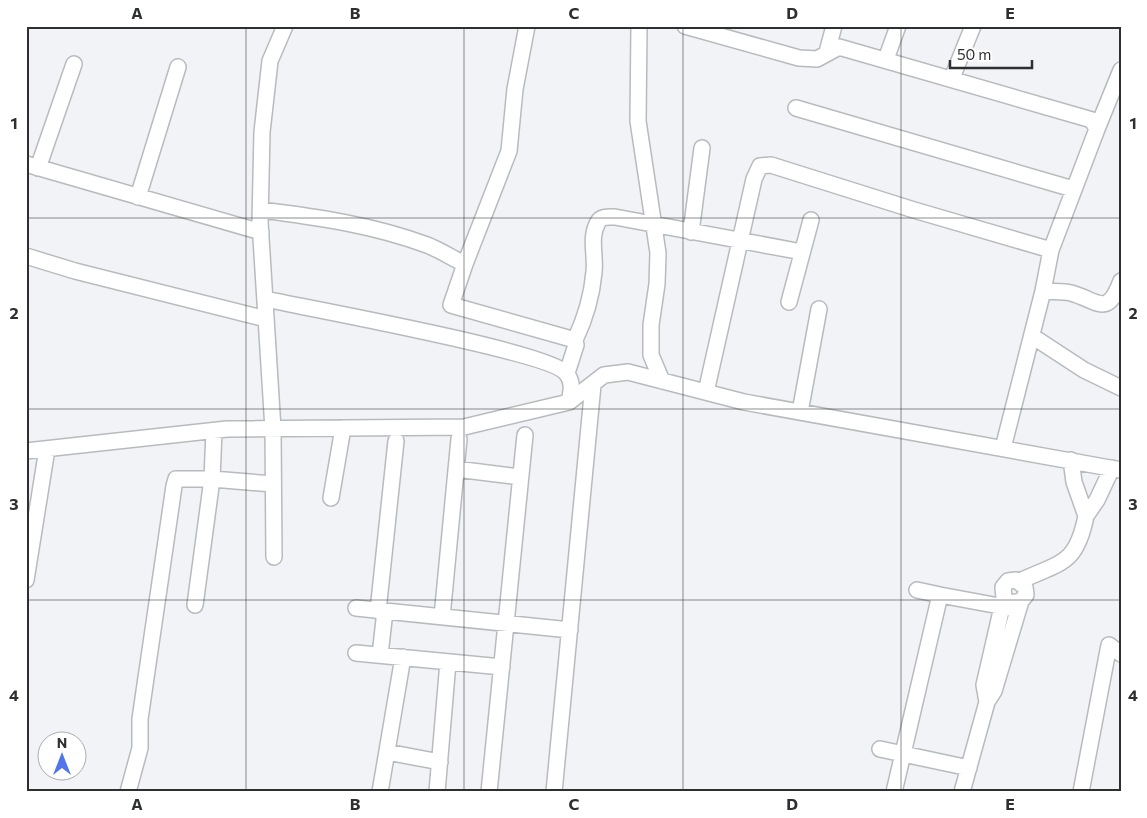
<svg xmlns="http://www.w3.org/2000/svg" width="1147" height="818" viewBox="0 0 1147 818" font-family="Commissioner,sans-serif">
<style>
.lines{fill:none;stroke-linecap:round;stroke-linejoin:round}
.minor-casing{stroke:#b8bbbe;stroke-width:18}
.minor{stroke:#fff;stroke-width:15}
.grid{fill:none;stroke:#2e2f31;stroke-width:1;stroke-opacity:0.55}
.neatline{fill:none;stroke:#2e2f31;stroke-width:2}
.grid-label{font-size:16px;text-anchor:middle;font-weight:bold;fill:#2e2f31}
</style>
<rect width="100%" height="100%" fill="#f1f3f7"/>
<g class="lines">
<defs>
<path id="minor" d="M639,26L638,121L658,253L657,284L651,325V355L662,381
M685,26L799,58L817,59L839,47L1092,120L1097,129L1051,250L1043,291L1003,448
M827,52L834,26
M886,59L898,26
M952,78L973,26
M796,108L1073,189
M1097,129L1121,70
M26,164L261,232
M38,168L74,64
M138,197L178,67
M261,210C317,217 373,225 427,245C440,250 452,258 465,264L509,151L515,89L527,26
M691,232L702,148
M26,256L75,271L266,319
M465,264L451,305L575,340L576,345L567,373
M1043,291C1052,292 1062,291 1071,293C1099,301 1107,318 1121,281
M265,299C307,308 549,352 566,373C574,382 571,392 569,402
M789,302L811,220
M1032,336L1084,370L1121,388
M575,340C585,319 592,295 594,272C596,255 589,238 598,222C601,216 609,217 615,217L802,252
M706,392L754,179L760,166L771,165L914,210L1051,250
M800,412L819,309
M26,451L227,429L464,427L569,402L604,375L628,372L744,402L1121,470
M1071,460L1074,482L1086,516L1097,500L1112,468
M456,469L520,477
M331,498L343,428
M274,557L273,429L260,222L262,132L270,61L285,26
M26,580L47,449
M1020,581C1060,562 1076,566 1086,516
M917,590L940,595
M1004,598L1010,603L1021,601L1026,595L1025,587L1016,580L1008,581L1003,587L1004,598L984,685L987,702L994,691L1021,601
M195,605L212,479L273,484
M356,608L570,630
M378,611L396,441
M442,617L459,439
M356,653L502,667
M380,655L385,611
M880,749L969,768
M387,752L440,762
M128,792L140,748V719L174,486L176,479H212L214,431
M380,792L403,657
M437,792L448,662
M489,792L525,435
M554,792L593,385
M894,792L940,595L1010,608
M962,792L987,702
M1081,792L1109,645L1121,654"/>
</defs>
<use href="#minor" class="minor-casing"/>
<use href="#minor" class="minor"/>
</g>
<path class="grid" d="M246,26V792M464,26V792M683,26V792M901,26V792M26,218H1121M26,409H1121M26,600H1121"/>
<rect width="1147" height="818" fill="none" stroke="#ffffff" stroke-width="55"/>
<g transform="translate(62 756)"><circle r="24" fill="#ffffff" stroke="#abacad"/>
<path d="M0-4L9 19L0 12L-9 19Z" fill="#5276ea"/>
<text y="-8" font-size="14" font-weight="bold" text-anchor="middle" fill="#2e2f31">N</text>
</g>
<path d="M950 60v8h82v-8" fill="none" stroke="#2e2f31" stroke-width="2.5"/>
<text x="957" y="60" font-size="15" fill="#2e2f31" stroke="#ffffff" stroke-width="4" paint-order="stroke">50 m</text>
<rect x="28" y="28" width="1092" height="762" class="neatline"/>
<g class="grid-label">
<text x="137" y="19">A</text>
<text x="355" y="19">B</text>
<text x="574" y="19">C</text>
<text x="792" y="19">D</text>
<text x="1010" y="19">E</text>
<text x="14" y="129">1</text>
<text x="1133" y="129">1</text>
<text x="14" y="319">2</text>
<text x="1133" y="319">2</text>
<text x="14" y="510">3</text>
<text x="1133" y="510">3</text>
<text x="14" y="701">4</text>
<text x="1133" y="701">4</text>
<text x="137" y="810">A</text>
<text x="355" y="810">B</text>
<text x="574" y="810">C</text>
<text x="792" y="810">D</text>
<text x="1010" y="810">E</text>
</g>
</svg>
